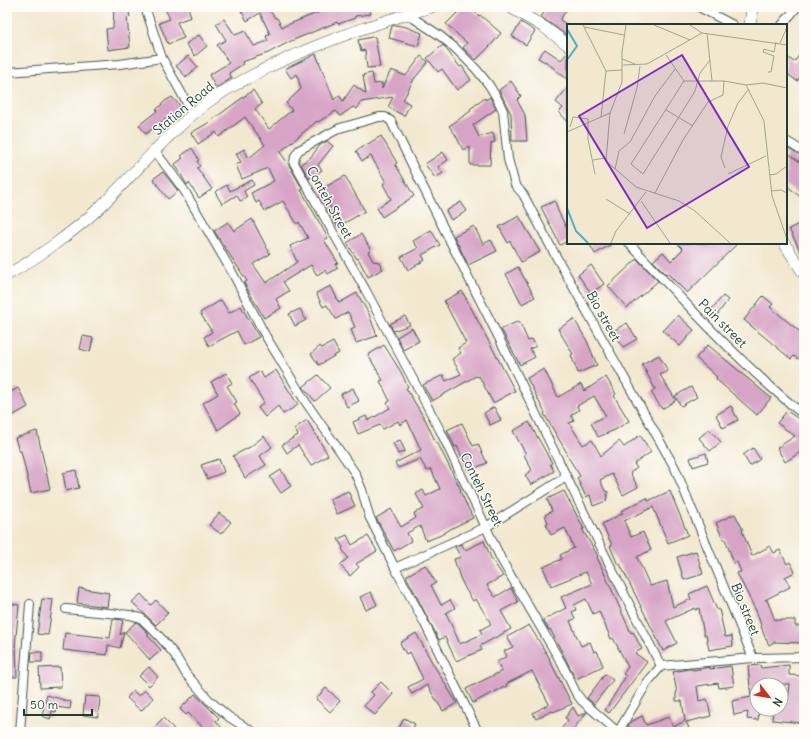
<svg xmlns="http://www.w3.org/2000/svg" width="811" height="739" viewBox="0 0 811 739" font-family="Delius,sans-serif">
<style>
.building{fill:#d7a4c6}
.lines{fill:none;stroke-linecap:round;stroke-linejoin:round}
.minor-casing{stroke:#3f574b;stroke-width:10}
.secondary-casing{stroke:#3f574b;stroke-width:12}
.minor{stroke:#fff;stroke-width:8}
.secondary{stroke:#fff;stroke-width:11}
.labels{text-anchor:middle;stroke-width:3;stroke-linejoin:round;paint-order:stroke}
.street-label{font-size:13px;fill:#1f3d34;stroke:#fdfcf7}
.inset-river{fill:none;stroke:#4eaecd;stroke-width:2}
.inset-road{fill:none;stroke:#9ea492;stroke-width:1}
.view{fill:#7b2cbf;fill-opacity:0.15;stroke:#7b2cbf;stroke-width:2}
.inset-edge{fill:none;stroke:#1f3d34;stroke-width:2}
</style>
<rect width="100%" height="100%" fill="#fdfcf7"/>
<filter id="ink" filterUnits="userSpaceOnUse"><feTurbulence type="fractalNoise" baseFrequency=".025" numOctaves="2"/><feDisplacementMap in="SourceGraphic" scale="8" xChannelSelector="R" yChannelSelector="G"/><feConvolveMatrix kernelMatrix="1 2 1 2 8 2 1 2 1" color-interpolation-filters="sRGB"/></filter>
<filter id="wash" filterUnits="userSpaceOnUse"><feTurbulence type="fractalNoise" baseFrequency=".012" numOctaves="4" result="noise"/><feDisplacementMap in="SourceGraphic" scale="16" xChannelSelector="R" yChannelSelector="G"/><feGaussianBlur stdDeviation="0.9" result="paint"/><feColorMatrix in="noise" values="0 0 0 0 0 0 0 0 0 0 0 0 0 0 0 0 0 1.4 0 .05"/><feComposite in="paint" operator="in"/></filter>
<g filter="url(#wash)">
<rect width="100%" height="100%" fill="#f2e8d0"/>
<g id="blocks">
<path class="building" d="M114,7H128L130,17L127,18L130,47L108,50L106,29L113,28Z
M164,7H188L191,17L177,22L184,38L168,44L159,23L170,19Z
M239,7H269L268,8L275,18H277L282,27L327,9L328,10L337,7H369L371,14L355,16V18L338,24L337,22L291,41L268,53L242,62L243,64L229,73L232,78L216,88L209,75L229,63L217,45L226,40L216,24L224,19L235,35L245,31L254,46L268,41L266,36L270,34L260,13L247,21Z
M463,7H470L479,16L480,15L501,33L493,43L476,60L463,48L467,43L446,24Z
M548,7H568L560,20L568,25V36L541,17Z
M521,22L535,31L526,45L512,36Z
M395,25L406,27L422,33L418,46L389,38L392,26Z
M199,35L207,46L195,56L186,44Z
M372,37H375L380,67L367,68L365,50L361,51L358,40Z
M443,45L460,67L462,66L471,80L457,90L442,69L438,72L427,58Z
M545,49L561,60L568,52V80L545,61V62L538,58Z
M804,49V72L797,81L786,73V56L794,62Z
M316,54L334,100L339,95L343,101L354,85L366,94L363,75L372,73L374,84L382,83V89L391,70L406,76L421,56L428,62L414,79L403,100L410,104L404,116L388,107L393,97L361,102L357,109L353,107L340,116L336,111L318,122L317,121L280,152L289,165L303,190H301L328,238L324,240L338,263L335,264L338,268L328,274L325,270L317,275L311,265L283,282L289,291L276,299L281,308L264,318L244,283L247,281L214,231L228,222L234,231L252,219L270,254L253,264L266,283L297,262L290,246L308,238L299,222L297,224L283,201L265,211L259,201L256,203L251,193L274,181L268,168L242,179L236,165L241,162L236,154L244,149L249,158L265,145L245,117L219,137L216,132L198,144L191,133L208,123L253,90L262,104L255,109L269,129L292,110L286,103L301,89L297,74L291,78L285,69Z
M188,56L198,67L186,77L176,66Z
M511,81L521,96L517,100L525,115L527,141H512L511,114L499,90Z
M568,87V122L559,112L563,108L556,102Z
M172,97L182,108L167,122L165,119L146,134L139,125L157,111L156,110L165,101Z
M490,97L496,109L473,125L479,137L493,133L495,142L491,143L490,165H470V147L463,150L455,134L449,126L471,111L470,109L485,98L486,100Z
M381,136L397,163L395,164L414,196L382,217L377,208L391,199L383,184L386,182L371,156L362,161L356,151Z
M327,141L333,146L318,165L322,170L309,179L301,164L311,157L320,145Z
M192,148L199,160L197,161L200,166L197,168L212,189L199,198L189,183L187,185L175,164L183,158L181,156Z
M443,152L448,160L438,167L443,173L435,178L425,164Z
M786,152L804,165V200L786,185Z
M163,172L178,191L168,199L153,179Z
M345,176L365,211L338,227L330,212L332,210L320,190Z
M252,180L254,185L244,191L247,198L240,201L237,195L222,204L215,192L227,185L230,191Z
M555,201L558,211L568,231V241L560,245L541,207Z
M461,202L467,211L451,220L446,211Z
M519,216L540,252L521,262L510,241L508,243L499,227Z
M804,221V258L789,229Z
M474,226L483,244L491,240L497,251L468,265L454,236Z
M431,230L440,245L422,255L425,260L408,270L401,257L418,248L413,241Z
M361,234L371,250L368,252L373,261L379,262L383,269L368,277L358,258L357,259L347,243Z
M589,243H613L595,254Z
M677,243H738L687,293L667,273L666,274L653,261L663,252L671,261L683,249Z
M637,259L658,281L627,308L608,286Z
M591,265L604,284L591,293L578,275Z
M518,267L535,297L522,304L506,274Z
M331,286L339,303L357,293L369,314L377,336L356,343L351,329L355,327L348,312L336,319L327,305L323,307L316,293Z
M462,291L515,391L493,403L479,376L477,377L476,376L432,401L423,385L443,375L446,381L461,374L452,359L461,353L458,348L466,343L444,301Z
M723,296L728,300L715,318L709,312Z
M763,296L773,304L770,307L799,331L804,325V351L798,359L794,356L791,359L744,320Z
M221,300L229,313L241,306L259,337L244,345L237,331L209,346L204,337L212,332L200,313Z
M300,309L306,320L295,326L289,314Z
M678,315L694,330L680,346L663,331Z
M405,316L410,325L393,331L390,324Z
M574,319L587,341L597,365L578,373L571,355L573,354L558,329Z
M519,321L528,341L532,339L536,346L530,349L535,357L520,365L501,329Z
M627,323L637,339L623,347L613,331Z
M412,328L419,341L403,350L397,337Z
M83,336L93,338L90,352L80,349Z
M333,342L339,353L319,365L311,354L320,346L322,348Z
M384,345L401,372L408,387L406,388L426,421L436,443L437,442L461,490L460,491L473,518L452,528L441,535L426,541L420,526L407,533L411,541L394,551L376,518L391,509L401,527L416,518L414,513L424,509L416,494L423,490L426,496L440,489L431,469L427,471L420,459L398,468L395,463L421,450L407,420L400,425L398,421L383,429L380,425L358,434L353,422L366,416L368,421L390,408L387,403L390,401L380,381L383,380L368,355Z
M708,345L771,398L757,415L716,379L717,377L696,358Z
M659,355L668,371L660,375L676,400L662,409L651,392L655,389L642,364Z
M544,369L558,397L581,384L584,391L606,377L616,394L614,396L629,421L615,430L598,437L591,423L606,416L594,396L577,406L579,410L571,415L574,421L569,423L583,445L592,440L601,456L619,441L624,447L640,435L651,452L634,464L637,468L630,473L638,487L623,495L612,474L600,480L605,491L608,492L606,501L593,506L590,495L586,497L577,478L580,476L566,454L567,453L544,414L545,413L527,378Z
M276,370L298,405L283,414L278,406L265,417L258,408L264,403L249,378L260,371L264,378Z
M226,373L232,383L227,386L237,402L234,404L240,414L218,430L203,403L218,394L211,382Z
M318,375L330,388L315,401L303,387Z
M691,387L697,397L681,406L675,396Z
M18,388L28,407L12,416L7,407V394Z
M353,388L359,401L347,407L341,394Z
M731,406L738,420L723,428L716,415Z
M494,407L501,420L490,425L484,413Z
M787,411L800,420L799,422L804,425V446L799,453L785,462L777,448L795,436L777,423Z
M307,420L328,455L311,466L298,445L287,453L282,445L298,435L294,429Z
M529,422L552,463L550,464L554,471L531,485L525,475L532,470L524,455L526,454L513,431Z
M462,423L473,446L478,444L487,463L468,471L457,446L455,447L447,430Z
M709,429L721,442L710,451L699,438Z
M37,431L50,489L31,493L21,451H19L15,438Z
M264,436L272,447L260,456L266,465L245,478L233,456L250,447Z
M400,440L405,451L398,454L393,443Z
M753,448L760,459L750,466L743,455Z
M706,453L708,462L693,467L690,458Z
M219,459L224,472L207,479L201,465Z
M76,470L79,488L66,491L63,473Z
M281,470L291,486L281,493L270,477Z
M348,491L355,506L337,514L330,499Z
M564,491L584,529H582L598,556L597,557L631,633L633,632L642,649L635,653L647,662L609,713L605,710L626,676L623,674L628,667L613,638L611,639L599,611L593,614L586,599L574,605L576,610L572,612L575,619L570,621L581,646L590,642L594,652L597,651L603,666L576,679L550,629L549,630L543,620L566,608L561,597L592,584L586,572L551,586L543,567L562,559L560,555L574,548L565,528L551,535L546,524L548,523L545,515L552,511L547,499Z
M670,491L688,535L668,543L653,507L624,521L631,537L643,532L651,550L637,557L650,586L667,581L673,607L691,599L689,594L707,586L717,610L719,609L725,637L732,636L733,646L709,650L706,635H704L699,608L695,610V608L666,621L677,643L663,651L620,564L618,565L610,546L612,545L602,524L623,513L621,511L647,498L648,501Z
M219,513L231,522L221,534L209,525Z
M735,514L743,530L742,531L752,556L770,546L774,553L780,550L787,564L790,562L795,572L785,577L790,587L765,600H767L775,620H795V626H804V643L774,642L769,645L764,635L757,613L737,573L741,572L737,562L734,563L725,539H723L716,523Z
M347,535L352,545L368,536L377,551L356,564L359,567L350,576L340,565L348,558L342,549L343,548L338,539Z
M484,541L491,558L503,576L487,585L495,597L511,588L518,602L501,611L511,629L480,646L482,650L456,661L445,637L439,640L406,576L425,565L436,583L431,585L441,605L450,600L455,608L446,613L460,644L482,634L480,630L491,624L476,599L473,601L466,590L460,578L454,559L461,557L455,547L461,544L465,550Z
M696,551L703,574L684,580L677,557Z
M79,588L109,593L107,607L77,603Z
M371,592L377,605L366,610L360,597Z
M141,594L151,605L156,600L168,613L156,625L132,602Z
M42,599L53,600L48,635L37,634Z
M7,603L19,605L15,647H16L17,677H7Z
M113,619L123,620L120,635L124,632L120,648L108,645L107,655L63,650L65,633L110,638Z
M136,622L138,623L149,634L147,635L161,650L150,660L125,632Z
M529,625L550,659H549L572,704L553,712L552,711L536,719L533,713L549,704L532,671L506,684L507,686L488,695L473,703L466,689L502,671L497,662L507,656L504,651L513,647L507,637Z
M416,633L433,664L457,703L443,711L427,685L412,694L408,687L423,679L410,652L406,654L400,643Z
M32,652H42V662H31Z
M760,665L761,668L789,665V675L804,676V711L802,723L772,720L773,709H781V700L788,701L790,684L757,685V709H759L758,720L747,719L748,712L734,715L732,701L751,697L748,666Z
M731,666L734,686L719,688L718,683L697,686L699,701L707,699L711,716L686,722L689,728L681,732H629V730H631L628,725L631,722L642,716L646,725L669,717L673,727L685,721L682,701H676V693H677L673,672L688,669H693V670L710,667V669Z
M60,667L61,687L40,688L39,668Z
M149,667L158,677L149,686L139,676Z
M605,674L613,680L594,704L587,698Z
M381,682L393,694L375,715L364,706L374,695L371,692Z
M326,688L340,701L330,712L316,699Z
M145,690L153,698L141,711L127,698L133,691L139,696Z
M195,694L219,718L216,721L221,727L216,732H208L188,713L186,715L180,709Z
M47,695L71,702L70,709L57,707L56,712L52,711L50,719L42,716Z
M85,696L100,697L98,717L83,715Z
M573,707L578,716L587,712L571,732H559L568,720L565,718Z
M163,718L174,729L170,732H149Z
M404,718L415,724L411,732H397Z"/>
</g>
</g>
<g filter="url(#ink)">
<use href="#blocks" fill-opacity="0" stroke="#3f574b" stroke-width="1"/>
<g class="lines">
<defs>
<path id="minor" d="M145,7L162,58L193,114
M699,7L733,25
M407,14L439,35L455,48L476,69L489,85L498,100L503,111L508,159L515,185L523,194L553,251L675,468L753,658
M782,25L797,7
M7,72L120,64L162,58
M786,141L804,152
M155,151L184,190L232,272L265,335L305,401L355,473L362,490L369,516L395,568L424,622L478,732
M629,243C685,302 740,364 804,415
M395,568L486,527L566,477
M66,609L130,615L141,618L159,636L175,655L186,674L209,700L229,717L253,732
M20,732L30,604
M618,732L582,701L576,693L562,664L501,559L440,430L365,289L294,163L295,156L299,150L340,128L379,117H385L391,121C427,197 466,272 504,348C556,454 606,561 661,666
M618,732L647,683L661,666L753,658L804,657"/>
<path id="secondary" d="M510,7L544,27L568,45
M750,25L752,7
M784,243L804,274
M7,275C37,258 72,233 97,210C135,174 167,133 208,102C228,87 251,76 273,65C324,41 378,22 432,7"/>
</defs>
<use href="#minor" class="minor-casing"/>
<use href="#secondary" class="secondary-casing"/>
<use href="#minor" class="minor"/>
<use href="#secondary" class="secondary"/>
</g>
</g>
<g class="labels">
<g class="street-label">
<text transform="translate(183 108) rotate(-40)" y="5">Station Road</text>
<text transform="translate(330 202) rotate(61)" y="5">Conteh Street</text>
<text transform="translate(604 316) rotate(61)" y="5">Bio street</text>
<text transform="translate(723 323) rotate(45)" y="5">Pain street</text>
<text transform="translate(482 489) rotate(64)" y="5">Conteh Street</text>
<text transform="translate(746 609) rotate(68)" y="5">Bio street</text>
</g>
</g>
<g transform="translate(567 24)">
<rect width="220" height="220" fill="#f2e8d0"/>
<path class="inset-river" d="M0,5L10,22L0,36M0,184L9,207L21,219"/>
<path class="inset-road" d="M16,1L39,47L34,93M59,1L55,28V58L43,89L39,137L69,163L112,177L128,187L163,219M87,1L123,16M123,1L135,9M17,3L57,11M140,9L145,57M213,19L220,3M99,31L117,57H157L179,61L197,97L205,172L220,215M55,35L68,40M56,41L80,40L135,9L220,21M39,47L55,46M201,48H204L207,32L196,28L197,25L207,28L209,18M117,57L64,140L76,150L115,88L128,67L133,49L143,36M179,61L196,59L220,64M99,86L126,102M3,103L6,93L21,95V115L28,150M0,108L43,89M57,110L70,64L73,42M26,136L38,134M158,144L154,133L161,102L171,79L182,65M48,145L52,127L63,118L88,72L108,45M161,150L199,132M202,151L209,150L220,142M204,167L214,166L220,169M88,169L116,116L141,78L156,71L157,57M39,175L63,190M74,177L103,219M44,219L49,207L79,168"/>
<path class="view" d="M115,31L182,143L80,204L12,92Z"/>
<rect width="220" height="220" class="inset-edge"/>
</g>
<rect width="811" height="739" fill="none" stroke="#fdfcf7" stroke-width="24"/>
<g transform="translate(769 697) rotate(121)"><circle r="19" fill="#fdfcf7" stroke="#a4b0a9"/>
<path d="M0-3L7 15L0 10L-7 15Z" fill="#c8321e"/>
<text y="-6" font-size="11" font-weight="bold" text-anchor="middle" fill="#1f3d34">N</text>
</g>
<path d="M24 709v6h68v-6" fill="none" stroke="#1f3d34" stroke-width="2"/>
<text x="30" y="709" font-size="12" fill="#1f3d34" stroke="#fdfcf7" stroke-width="3" paint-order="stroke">50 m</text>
</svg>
